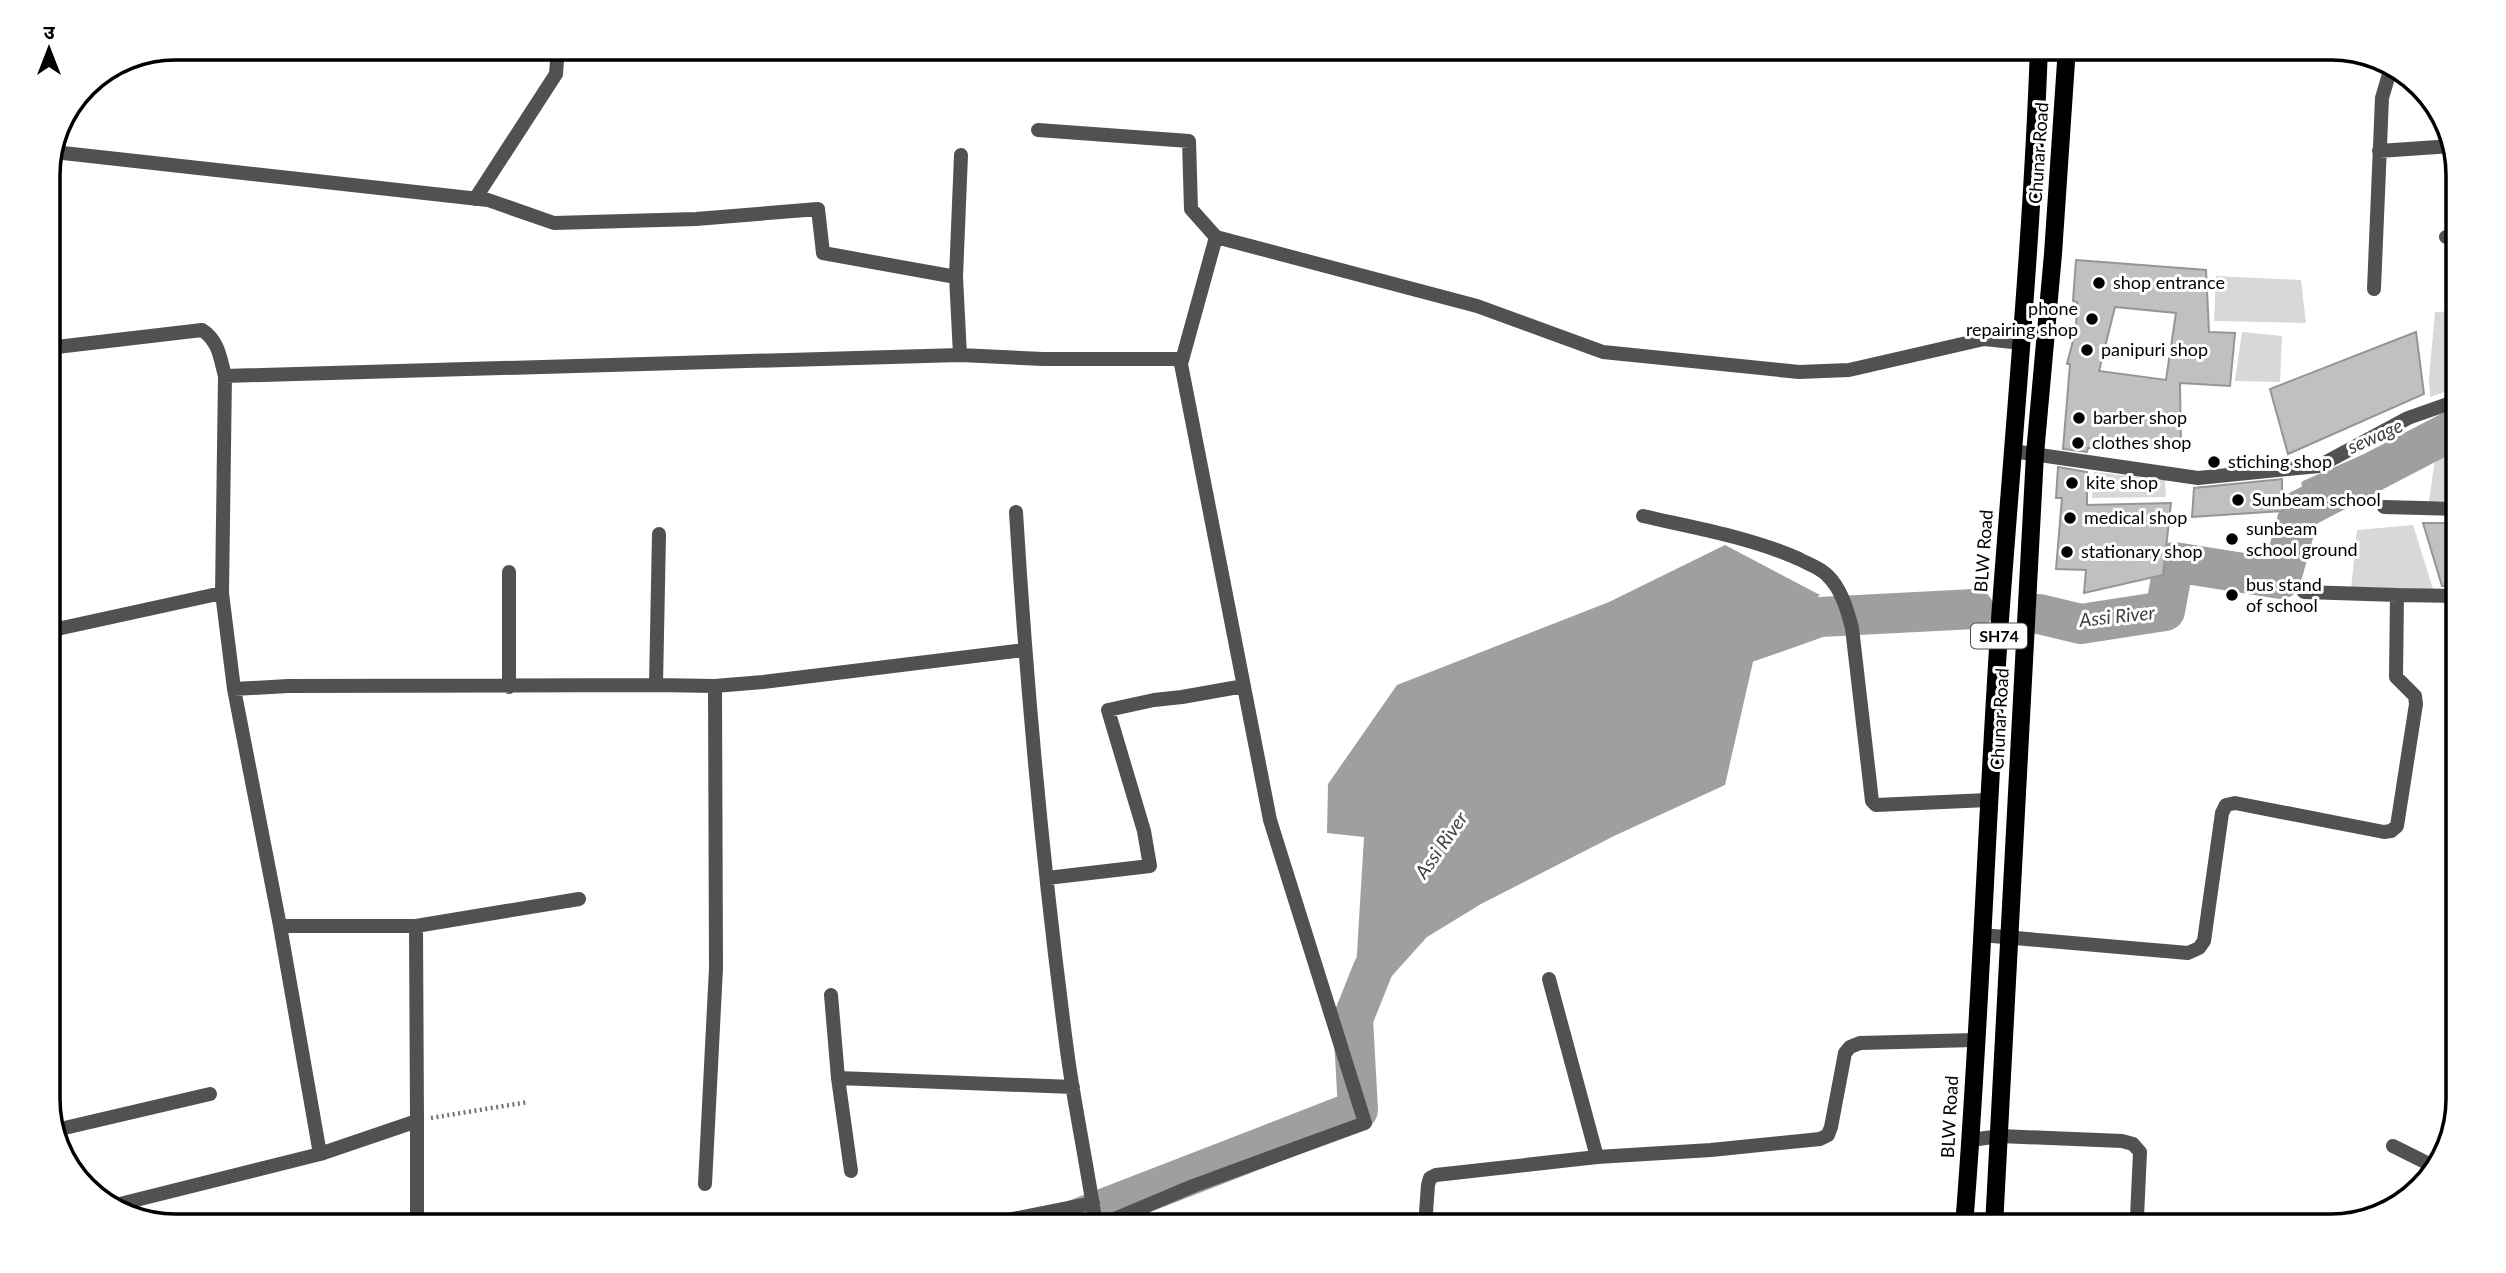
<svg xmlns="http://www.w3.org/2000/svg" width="2506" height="1273" viewBox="0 0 2506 1273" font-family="Lato,'Noto Sans Devanagari',sans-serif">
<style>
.green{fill:#d8d8d8}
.water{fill:#9f9f9f}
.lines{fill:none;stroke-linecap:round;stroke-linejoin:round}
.stream{stroke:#9f9f9f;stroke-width:7}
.river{stroke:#9f9f9f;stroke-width:40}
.building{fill:#c0c0c0;stroke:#959595;stroke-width:2;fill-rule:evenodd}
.path{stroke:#737373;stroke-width:4.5;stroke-dasharray:2 3.5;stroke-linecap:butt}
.minor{stroke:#515151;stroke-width:14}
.primary{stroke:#000;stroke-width:18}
.poi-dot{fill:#000;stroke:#fff;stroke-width:2.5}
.labels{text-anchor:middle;stroke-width:6;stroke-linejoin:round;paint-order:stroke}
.shield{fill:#fff;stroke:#4c4c4c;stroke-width:2}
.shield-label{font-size:16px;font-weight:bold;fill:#000}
.street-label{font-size:18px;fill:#000;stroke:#fff}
.poi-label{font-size:18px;fill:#000;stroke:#fff;text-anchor:start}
.water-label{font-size:19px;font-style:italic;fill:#404040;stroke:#fff}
.rim{fill:none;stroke:#000;stroke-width:3.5}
</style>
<rect width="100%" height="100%" fill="#fff"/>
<path class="green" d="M2216,276L2301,280L2306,323L2214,321Z
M2459,311V387L2430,397L2429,378L2435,312Z
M2242,332L2282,336L2280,382L2235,381Z
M2459,441V501H2429L2436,453Z
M2094,472L2165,480L2166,497L2092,498Z
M2413,525L2434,592L2351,589L2357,530Z"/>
<path class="water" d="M1725,545L1820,595L1755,653L1725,785L1614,836L1481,904L1427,937L1353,1019L1364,837L1327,833L1328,784L1397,685L1609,602Z"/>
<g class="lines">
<path class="stream" d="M2305,484L2459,416"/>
<path class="river" d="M2039,614L2081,624L2165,611L2174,562L2281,579L2300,510L2459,427
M1726,650L1820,617L1974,609
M1059,1226L1358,1110L1353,1019L1373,969"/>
</g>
<path class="building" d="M2076,260L2206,270L2209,332L2235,333L2230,386L2180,383L2181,448H2088L2087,452L2063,449L2070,364H2067L2076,329L2077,302L2073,301ZM2115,307L2176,313L2166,380L2099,371Z
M2416,332L2424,394L2288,454L2270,389Z
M2058,467L2087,472V505L2171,503L2163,575L2084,593L2086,570L2056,569L2062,498H2056Z
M2282,479V511L2192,517L2194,488Z
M2423,523H2459V586H2442Z"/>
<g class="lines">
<path class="path" d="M431,1118L528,1102"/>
<path class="minor" d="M1038,130L1189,141L1191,209L1216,237
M2379,151L2452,146
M54,152L488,200L554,223L696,219L818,209L823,253L956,277
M475,199L556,74L558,47
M2446,237L2459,236
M2374,289L2382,98L2392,64
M48,348L202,330C219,341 220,358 225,376L960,355L1043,359H1177L1181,364L1270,820L1365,1123L1193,1186L1098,1226
M960,355L956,277L961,155
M1181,364L1216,237L1477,306L1603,352L1799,372L1849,370L1984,339L2022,343
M2012,451L2198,478L2319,466L2408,418L2459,400
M2384,507L2459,509
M1016,512C1027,695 1044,877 1068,1058C1076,1114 1088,1170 1096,1226
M1643,516C1695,528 1750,537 1799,559C1808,564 1819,567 1827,575C1841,588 1847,609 1852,628L1872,801L1876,805L1988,800
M509,572V687
M2304,592L2397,595
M222,593L225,376
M48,631L222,593L234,689L280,926L320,1154
M656,685L715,686L716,968L705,1184
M715,686L763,682L1024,650
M234,689L288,686L656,685L659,534
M1047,878L1150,866L1144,831L1108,710L1154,700L1182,697L1244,686
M280,926H416L579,899
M416,926L417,1121
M1981,935L2188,953L2199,948L2204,941L2222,813L2226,805L2235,803L2384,832L2391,831L2397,826L2416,704L2415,696L2396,677L2397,595L2459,596
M1549,979L1597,1157
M831,995L838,1078L1073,1087
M838,1078L851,1171
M56,1130L210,1094
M1971,1140L2000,1136L2122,1141L2133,1144L2140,1152L2137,1217L2141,1226
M2393,1146L2435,1167
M112,1206L320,1154L417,1121V1226
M978,1226L1093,1203
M1425,1226L1428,1185L1430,1178L1436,1175L1597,1157L1711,1150L1820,1139L1828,1135L1831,1127L1845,1053L1850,1047L1860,1043L1975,1040"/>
<path class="primary" d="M1964,1226C1980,1029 1986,831 1999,633C2013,438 2032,243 2039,47
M1994,1226L2035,454L2053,254L2067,47"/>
</g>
<g class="poi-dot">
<circle cx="2099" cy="283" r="7"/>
<circle cx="2092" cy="319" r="7"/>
<circle cx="2087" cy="350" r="7"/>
<circle cx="2079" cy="418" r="7"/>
<circle cx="2078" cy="443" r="7"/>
<circle cx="2214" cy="462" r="7"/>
<circle cx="2072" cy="483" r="7"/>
<circle cx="2238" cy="500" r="7"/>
<circle cx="2070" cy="518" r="7"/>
<circle cx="2232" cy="539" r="7"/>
<circle cx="2067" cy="552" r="7"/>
<circle cx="2232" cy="595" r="7"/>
</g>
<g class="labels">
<rect class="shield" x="1971" y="623.5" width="56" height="25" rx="5"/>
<g class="shield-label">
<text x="1999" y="642">SH74</text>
</g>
<g class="street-label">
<text transform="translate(2039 153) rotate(-86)" y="6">Chunar Road</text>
<text transform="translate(1984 551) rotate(-86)" y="6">BLW Road</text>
<text transform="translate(2000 719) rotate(-87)" y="6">Chunar Road</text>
<text transform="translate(1950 1117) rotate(-87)" y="6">BLW Road</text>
</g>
<g class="poi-label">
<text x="2113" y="289">shop entrance</text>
<text x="2078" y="315" text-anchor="end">phone<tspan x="2078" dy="21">repairing shop</tspan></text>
<text x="2101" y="356">panipuri shop</text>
<text x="2093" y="424">barber shop</text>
<text x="2092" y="449">clothes shop</text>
<text x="2228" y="468">stiching shop</text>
<text x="2086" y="489">kite shop</text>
<text x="2252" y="506">Sunbeam school</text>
<text x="2084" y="524">medical shop</text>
<text x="2246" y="535">sunbeam<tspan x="2246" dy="21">school ground</tspan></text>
<text x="2081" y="558">stationary shop</text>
<text x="2246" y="591">bus stand<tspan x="2246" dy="21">of school</tspan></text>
</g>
<g class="water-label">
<text transform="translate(2375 436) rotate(-24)" y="7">sewage</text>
<text transform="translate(2117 616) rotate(-6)" y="7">Assi River</text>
<text transform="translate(1441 845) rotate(-55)" y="7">Assi River</text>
</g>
</g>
<path d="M0 0H2506V1273H0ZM175 60H2331A115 115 0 0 1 2446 175V1099A115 115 0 0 1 2331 1214H175A115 115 0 0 1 60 1099V175A115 115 0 0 1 175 60Z" fill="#fff" fill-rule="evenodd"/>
<path class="rim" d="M175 60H2331A115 115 0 0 1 2446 175V1099A115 115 0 0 1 2331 1214H175A115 115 0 0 1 60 1099V175A115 115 0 0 1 175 60Z"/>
<g transform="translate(49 49)" stroke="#ffffff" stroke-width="5" paint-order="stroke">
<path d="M0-5L12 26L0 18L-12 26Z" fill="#000000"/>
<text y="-10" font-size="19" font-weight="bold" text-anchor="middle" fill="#000000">उ</text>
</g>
</svg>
